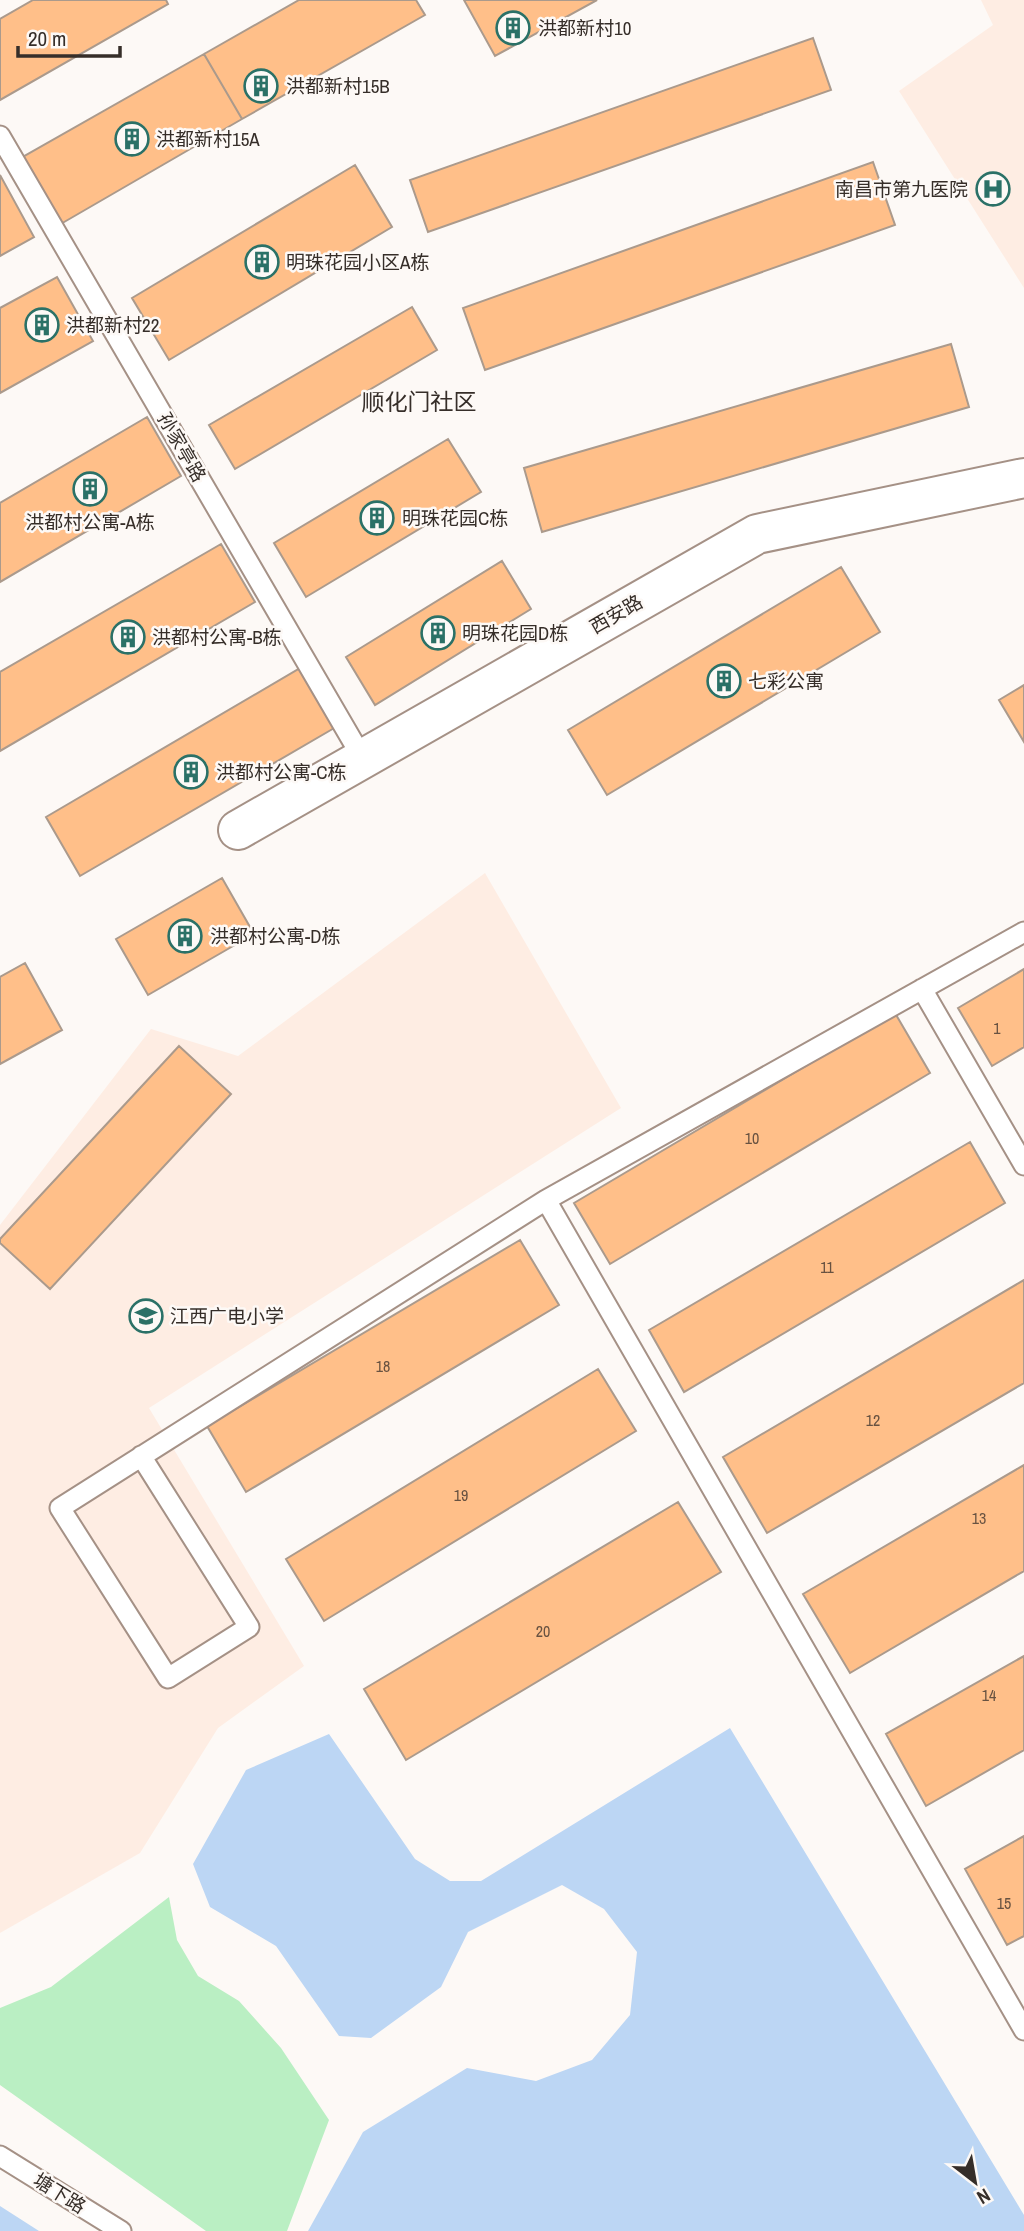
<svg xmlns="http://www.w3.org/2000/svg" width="1024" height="2231" viewBox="0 0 1024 2231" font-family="'Archivo Narrow','Noto Sans SC',sans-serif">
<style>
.built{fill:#feede3}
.green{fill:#baefc3}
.water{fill:#bcd6f4}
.building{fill:#ffbf89;stroke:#ab9a8c;stroke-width:2}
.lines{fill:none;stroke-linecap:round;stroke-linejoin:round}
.lane-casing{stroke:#a59186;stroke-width:23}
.street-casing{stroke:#a59186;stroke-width:42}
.lane{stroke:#fff;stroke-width:19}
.street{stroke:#fff;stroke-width:38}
.labels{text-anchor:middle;stroke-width:5;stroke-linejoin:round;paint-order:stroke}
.number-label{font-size:16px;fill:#685241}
.poi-label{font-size:19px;fill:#362e29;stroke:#fdf9f6;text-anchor:start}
.street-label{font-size:19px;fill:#362e29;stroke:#fdf9f6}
.quarter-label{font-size:23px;fill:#362e29;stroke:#fdf9f6}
</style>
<rect width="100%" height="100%" fill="#fdf9f6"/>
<path class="built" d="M981,0H1024V288L899,91L993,25Z
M485,873L621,1108L149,1408L304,1666L218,1728L140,1853L0,1933V1225L151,1029L238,1056Z"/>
<path class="green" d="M169,1897L177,1940L198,1976L239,2001L281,2048L329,2120L287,2231H206L0,2085V2008L51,1987Z"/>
<path class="water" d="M730,1728L1024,2215V2231H308L363,2132L467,2068L536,2081L592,2060L630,2015L637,1952L604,1909L562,1885L468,1932L441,1987L371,2038L339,2036L276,1946L210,1907L193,1864L246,1770L329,1734L415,1859L450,1881H481Z
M0,2206L39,2231H0Z"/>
<path class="building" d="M33,0H166L168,4L0,100V19Z
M299,0H416L425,15L242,119L204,54Z
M464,0H597L495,56Z
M813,38L831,90L428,232L410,180Z
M204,54L242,119L59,225L21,158Z
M873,162L895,225L485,370L463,308Z
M355,165L392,227L169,360L132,298Z
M0,175L34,237L0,256Z
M57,277L93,341L0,393V308Z
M412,307L437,350L235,469L209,425Z
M951,344L969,407L542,532L524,468Z
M147,417L181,476L0,582V503Z
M448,439L481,492L306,597L274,543Z
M221,544L255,602L0,751V672Z
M502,561L531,609L375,705L346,657Z
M841,567L880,632L607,795L568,730Z
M302,667L336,727L80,876L46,817Z
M1024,685V742L999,700Z
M222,878L254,934L148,995L116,939Z
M25,963L62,1030L0,1064V977Z
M1024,969V1047L992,1066L958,1008Z
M895,1013L930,1073L610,1264L574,1203Z
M179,1046L231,1094L50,1289L0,1243V1239Z
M970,1142L1005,1203L684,1392L649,1330Z
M520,1240L559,1305L246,1492L207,1426Z
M1024,1280V1383L767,1533L723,1457Z
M598,1369L636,1431L324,1621L286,1559Z
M1024,1465V1571L850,1673L803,1594Z
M678,1502L721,1572L406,1760L364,1689Z
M1024,1656V1750L926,1806L886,1734Z
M1024,1836V1936L1007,1945L965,1869Z"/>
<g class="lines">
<defs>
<path id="lane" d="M0,136L363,759
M1024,932L546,1200L1024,2030
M922,989L1024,1165
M141,1456L249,1627L168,1678L60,1508L546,1200
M0,2156L121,2231"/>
<path id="street" d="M238,830L757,534L1024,478"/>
</defs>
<use href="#lane" class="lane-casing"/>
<use href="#street" class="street-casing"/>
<use href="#lane" class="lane"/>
<use href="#street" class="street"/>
</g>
<defs>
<symbol id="building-ring" viewBox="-11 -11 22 22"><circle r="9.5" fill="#fdf9f6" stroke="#2b7167" stroke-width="1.5"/><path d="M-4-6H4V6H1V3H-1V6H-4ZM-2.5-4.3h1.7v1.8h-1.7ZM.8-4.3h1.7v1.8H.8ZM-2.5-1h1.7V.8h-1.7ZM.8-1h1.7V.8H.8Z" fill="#2b7167"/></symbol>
<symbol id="hospital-ring" viewBox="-11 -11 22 22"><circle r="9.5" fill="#fdf9f6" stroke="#2b7167" stroke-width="1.5"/><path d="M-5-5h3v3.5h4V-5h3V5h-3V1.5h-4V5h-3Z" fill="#2b7167"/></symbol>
<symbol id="school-ring" viewBox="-11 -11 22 22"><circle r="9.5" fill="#fdf9f6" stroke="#2b7167" stroke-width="1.5"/><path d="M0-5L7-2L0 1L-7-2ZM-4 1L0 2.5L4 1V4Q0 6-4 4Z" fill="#2b7167"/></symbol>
</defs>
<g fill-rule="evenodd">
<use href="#building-ring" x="494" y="9" width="38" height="38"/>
<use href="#building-ring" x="242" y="67" width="38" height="38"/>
<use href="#building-ring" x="113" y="120" width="38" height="38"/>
<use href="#hospital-ring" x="974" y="170" width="38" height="38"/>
<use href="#building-ring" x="243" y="243" width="38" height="38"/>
<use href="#building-ring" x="23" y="306" width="38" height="38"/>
<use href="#building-ring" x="71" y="470" width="38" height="38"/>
<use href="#building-ring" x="358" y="499" width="38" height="38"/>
<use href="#building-ring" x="419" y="614" width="38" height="38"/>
<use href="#building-ring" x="109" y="618" width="38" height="38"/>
<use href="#building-ring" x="705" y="662" width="38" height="38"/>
<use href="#building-ring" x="172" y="753" width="38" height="38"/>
<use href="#building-ring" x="166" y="917" width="38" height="38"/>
<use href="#school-ring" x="127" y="1297" width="38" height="38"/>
</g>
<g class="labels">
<g class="number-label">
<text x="997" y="1034">1</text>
<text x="752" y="1144">10</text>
<text x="827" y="1273">11</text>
<text x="383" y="1372">18</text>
<text x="873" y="1426">12</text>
<text x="461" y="1501">19</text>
<text x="979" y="1524">13</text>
<text x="543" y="1637">20</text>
<text x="989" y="1701">14</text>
<text x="1004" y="1909">15</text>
</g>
<g class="poi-label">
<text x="538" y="35">洪都新村10</text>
<text x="286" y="93">洪都新村15B</text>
<text x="156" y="146">洪都新村15A</text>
<text x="968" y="196" text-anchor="end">南昌市第九医院</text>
<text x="286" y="269">明珠花园小区A栋</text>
<text x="66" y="332">洪都新村22</text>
<text x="402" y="525">明珠花园C栋</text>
<text x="90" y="529" text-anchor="middle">洪都村公寓-A栋</text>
<text x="462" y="640">明珠花园D栋</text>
<text x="152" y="644">洪都村公寓-B栋</text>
<text x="748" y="688">七彩公寓</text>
<text x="216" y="779">洪都村公寓-C栋</text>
<text x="210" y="943">洪都村公寓-D栋</text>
<text x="170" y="1323">江西广电小学</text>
</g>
<g class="street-label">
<text transform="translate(182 447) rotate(60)" y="7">孙家亭路</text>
<text transform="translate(616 614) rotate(-30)" y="7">西安路</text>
<text transform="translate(60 2193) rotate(32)" y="7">塘下路</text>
</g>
<g class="quarter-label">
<text x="419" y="410">顺化门社区</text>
</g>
</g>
<g transform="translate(975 2182) rotate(149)" stroke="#fdf9f6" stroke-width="5" paint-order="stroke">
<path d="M0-5L12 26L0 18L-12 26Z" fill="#362e29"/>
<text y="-10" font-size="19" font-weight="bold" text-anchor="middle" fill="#362e29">N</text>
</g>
<path d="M18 46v10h102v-10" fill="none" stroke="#362e29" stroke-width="3.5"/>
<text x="28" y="46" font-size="21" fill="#362e29" stroke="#fdf9f6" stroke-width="5" paint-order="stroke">20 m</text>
</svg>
